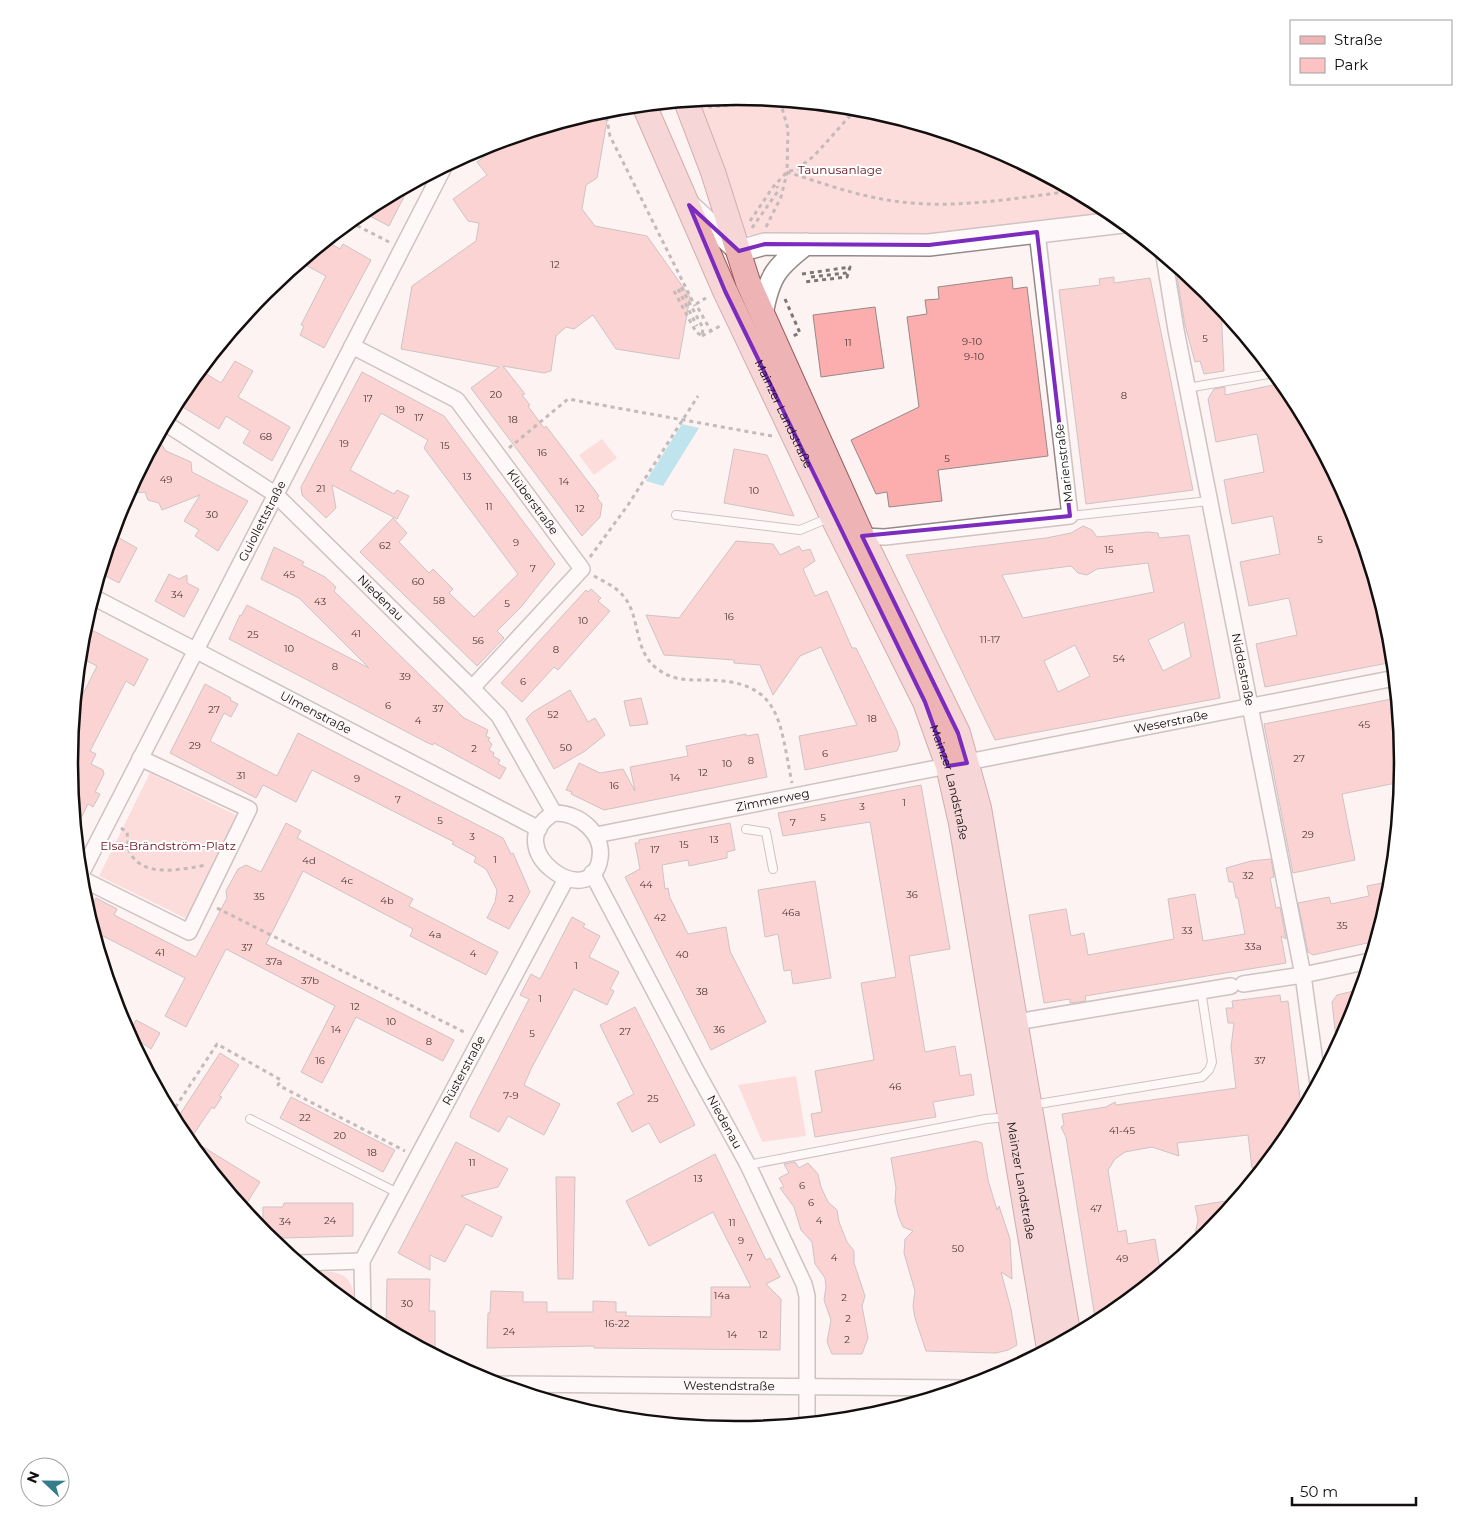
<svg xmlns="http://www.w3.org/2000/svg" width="1472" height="1527" viewBox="0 0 1472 1527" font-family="Montserrat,sans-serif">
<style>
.green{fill:#fcc3c2}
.water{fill:#77d3e6}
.building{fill:#fbaead;stroke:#958989;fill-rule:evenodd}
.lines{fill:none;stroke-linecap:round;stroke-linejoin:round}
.service-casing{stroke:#958888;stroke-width:10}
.minor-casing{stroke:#958888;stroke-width:18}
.secondary-casing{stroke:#958888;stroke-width:24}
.primary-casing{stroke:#9a595a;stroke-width:26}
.path{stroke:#7d7676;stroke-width:3;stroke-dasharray:4 4;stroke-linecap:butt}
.service{stroke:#fff;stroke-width:8}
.minor{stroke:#fff;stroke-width:15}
.secondary{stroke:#fff;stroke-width:21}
.primary{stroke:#eeb3b5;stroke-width:24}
.marked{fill:none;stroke:#7b2cbf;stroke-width:4;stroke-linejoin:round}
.labels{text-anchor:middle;stroke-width:4;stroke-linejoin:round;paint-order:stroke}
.number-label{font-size:10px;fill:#4d3736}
.park-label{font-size:12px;fill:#6a101d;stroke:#fff}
.street-label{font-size:12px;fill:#130f0f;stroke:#fff}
.rim{fill:none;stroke:#130f0f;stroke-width:2.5}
</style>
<rect width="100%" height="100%" fill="#fef3f3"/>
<path class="green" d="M736,96L866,109L992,147L1111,212L929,234L746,235L686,101Z
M602,439L617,458L594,475L579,455Z
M150,773L238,816L187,919L99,876Z
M796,1076L806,1136L762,1142L738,1085Z
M307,1271C341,1271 355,1271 354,1309Z"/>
<path class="water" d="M682,424L699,428L663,486L646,481Z"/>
<path class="building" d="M609,109L597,178L586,185L582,209L595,226L647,236L690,297L679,359L616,349L593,315L574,329L566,327L556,336L551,371L544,373L503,366L525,394L522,395L530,405L528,406L544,428L546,426L599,496L597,498L602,504L600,517L582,536L471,388L499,367L401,349L412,286L476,241L479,223L468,221L453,199L487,175L477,162L503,143L502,141Z
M410,185L389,226L362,212L366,209Z
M326,241L340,249L343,244L371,260L324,348L300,335L304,326L301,325L326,276L300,262Z
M1186,274L1208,292L1221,308L1224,371L1204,374L1200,361L1195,362L1185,325L1177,276Z
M1012,277L1013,289L1027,287L1048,456L938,470L942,501L889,507L887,492L876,494L851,440L919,407L907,317L927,314L925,300L939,299L938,287Z
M1114,277V283L1150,278L1193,490L1086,504L1059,290L1100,285L1099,279Z
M875,307L884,368L821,377L813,315Z
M235,361L253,371L238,397L290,427L272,461L243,443L250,431L226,416L219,429L176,403L200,370L221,383Z
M362,372L444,416L555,564L521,607L497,631L504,638L477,666L360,552L393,518L407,533L399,542L429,573L433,569L453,589L449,593L474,617L518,574L424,448L428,440L381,413L350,470L394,494L397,490L409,496L397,519L332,485L336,508L326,518L302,495L301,487Z
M1283,383L1291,393L1353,508L1390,634L1393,662L1265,687L1256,644L1297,635L1289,598L1249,606L1240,562L1280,554L1273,516L1232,524L1224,480L1264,472L1257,434L1216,442L1208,399L1214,389L1225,387V395Z
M162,445L166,451L191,462L192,472L248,501L218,551L195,536L199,530L184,521L200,495L162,510L159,503L148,500L145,492L134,493L133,483L147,456L151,449Z
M734,449L767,455L794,516L724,503Z
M1083,526L1092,530L1097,537L1147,532L1158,533L1159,538L1189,535L1220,698L995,740L906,555L1046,538L1071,533ZM1148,563L1154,592L1023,618L1002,575L1071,566L1078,573L1087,575L1097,569ZM1184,622L1191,657L1163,671L1148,640ZM1075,645L1090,676L1058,692L1044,661Z
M112,534L137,548L119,583L100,573Z
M736,541L773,544L780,555L799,546L802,551L810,549L815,561L803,569L815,596L827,591L852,648H856L897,731L900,744L897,751L805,770L799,736L857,725L821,647L800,656L773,695L760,665L734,663V660L664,655L646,615L679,618Z
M274,547L304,562L302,565L325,577L336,587L334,591L464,718L488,730L486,736L490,738L488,740L492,744L489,750L494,753L493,756L500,760L498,764L506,768L500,779L434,743L433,745L426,742L229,639L240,615L241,616L247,605L369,668L299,598L261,579Z
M169,574L179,579L187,575V583L199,589L184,617L155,601Z
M591,589L601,598L598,601L610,611L558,670L554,667L522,702L501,683L586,590L588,592Z
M84,626L148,659L134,686L126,681L90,751L96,754L91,764L103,770L104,774L95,792L100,794L93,807L88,804L75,830L69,763L74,712L97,666L79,657Z
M205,684L231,698L230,700L238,704L231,717L224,713L210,741L277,776L298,733L503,838L511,854L513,853L530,892L509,929L487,918L495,902L497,890L486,869L474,862L476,857L452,844L454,842L312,770L296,802L263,785L256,798L170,753Z
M570,690L588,722L595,718L605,735L585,751L554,769L526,719L533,712Z
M641,698L648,724L630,726L624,701Z
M1397,698L1403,761L1392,762L1396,783L1342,794L1355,860L1293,873L1264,724Z
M746,734V736L758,734L767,777L604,810L571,794L572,792L566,790L579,763L600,773L623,769L635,791L630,767L688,756L686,746Z
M921,785L950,949L909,956L925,1052L955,1046L960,1076L971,1074L974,1095L933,1102L936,1117L815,1137L811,1114L822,1112L815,1071L874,1060L861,983L896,977L870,822L783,836L778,813Z
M286,823L301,831L297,838L413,899L409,906L498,952L486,975L410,936L413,929L303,871L289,899L266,944L454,1040L443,1061L356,1017L322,1083L301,1072L335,1006L226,949L186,1027L165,1016L185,978L103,936L97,946L88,914L96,898L117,909L114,915L196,957L227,898L226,891L238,869L246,865L261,872Z
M730,823L735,850L727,852V858L689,866L688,860L662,865L665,889L668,888L670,898L688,934L726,927L730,951L766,1022L711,1050L625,877L640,869L635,843H639V840Z
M1271,859L1274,877L1270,878L1276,908L1280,907L1286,939L1281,936L1286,963L1085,996L1086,1001L1070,1003V999L1044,1003L1029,915L1066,909L1071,936L1084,933L1088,955L1174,939L1168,899L1195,894L1203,941L1245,934L1238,898H1236L1233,882H1229L1226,868L1251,861Z
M815,881L831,978L793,984L791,970L784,971L778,934L765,937L758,890Z
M1392,881L1390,894L1376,941L1313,955L1308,952L1298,903L1329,897L1331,904L1369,896L1367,886Z
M572,917L585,924L583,927L600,936L589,957L619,972L610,989L614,991L607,1005L574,989L532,1067L524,1085L560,1104L544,1135L508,1116L499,1132L470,1117L471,1112L529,999L520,995L531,974L540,979Z
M1362,989L1352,1019L1337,1048L1332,1002L1337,995Z
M1280,995L1281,1002L1288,1001L1302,1114L1291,1134L1264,1167L1252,1168L1248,1135L1177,1143L1179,1156L1152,1147L1125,1152L1115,1159L1108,1170L1118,1232L1126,1230L1128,1244L1155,1239L1161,1274L1106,1318L1096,1324L1066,1137L1061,1127L1064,1125L1062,1114L1106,1107L1115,1102L1116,1105L1236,1088L1231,1047L1234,1023H1228L1226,1008H1233L1232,1001Z
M635,1007L695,1125L660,1143L649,1123L632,1132L617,1103L634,1094L600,1025Z
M136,1020L160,1033L151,1049L129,1034Z
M220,1053L239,1065L219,1096L222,1097L214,1109L212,1107L191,1138L179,1130L175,1122Z
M291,1097L395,1150L383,1172L280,1118Z
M187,1137L260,1182L243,1209L185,1139Z
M976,1141L982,1143L988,1180L997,1210L999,1206L1010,1239L1012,1279L1001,1272L1011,1309L1017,1345L1008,1350L996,1353L926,1351L915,1318L913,1306L915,1291L904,1253L905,1239L913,1231L903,1227L898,1215L895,1201L896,1188L891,1158Z
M456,1142L508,1169L498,1187L461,1196L502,1217L492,1237L466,1224L445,1262L430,1255V1270L398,1253Z
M715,1154L766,1260L770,1258L780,1277L766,1284L781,1299L780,1350L594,1348V1346L487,1348L488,1313H490L491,1291L523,1292V1302H547V1312H593V1301L616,1302V1312H626V1316L711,1317V1287H751L713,1212L649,1246L626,1201Z
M795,1162L799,1168L808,1163L818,1174L821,1187L828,1202L837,1210L839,1222L847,1242L854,1251V1263L865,1296L862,1306L868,1338L862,1354H832L827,1342L831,1320L824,1300L826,1287L825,1278L815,1264L812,1242L801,1230L794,1207L780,1188L784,1187L779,1178L789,1173L784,1164Z
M556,1177H575L573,1279H558Z
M1238,1199L1208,1236L1192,1249L1198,1220L1195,1206Z
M284,1203H353V1236L283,1238L268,1236V1226H263V1207H283Z
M387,1279H430L429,1311H435V1348L420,1347L386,1329Z"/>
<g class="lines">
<defs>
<path id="service" d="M1187,388L1275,373
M676,515L800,530L831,517
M1070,516L1209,501
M746,829L766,832L773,869
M1032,1105L1202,1077L1209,1070L1212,1062L1201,990
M250,1119L398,1193
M748,1165L986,1119L1008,1117"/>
<g id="minor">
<path id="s1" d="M1164,256L1176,330L1303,975L1318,1084"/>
<path id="s2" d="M352,346L457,400L582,569L472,688"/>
<path id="s3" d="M165,423L275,494L472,688L499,716L554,813"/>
<path d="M862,536L885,537L1070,516L1037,232"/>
<path id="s4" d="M93,597L539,829"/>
<path d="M554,813C578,812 604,833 600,858C592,915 496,848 554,813Z"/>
<path id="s5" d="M596,835L1395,678"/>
<path id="s6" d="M592,873L698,1074L748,1165L804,1284L807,1296V1424"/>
<path id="s7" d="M80,876L444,167"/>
<path d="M80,878L189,932L249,809L140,758"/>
<path d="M1243,984L1303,975L1370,961"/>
<path d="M1016,1022L1231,986"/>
<path d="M299,1263L362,1261"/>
<path id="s8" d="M363,1317L362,1261L566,879"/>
<path id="s9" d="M494,1384L964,1388"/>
</g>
<path id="secondary" d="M689,205L739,251
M739,251L765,244L929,245L1123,222
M762,314C769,276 776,267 806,244"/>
<g id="primary">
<path d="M686,101L713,172L748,282L862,536L958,733L979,808L1069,1338"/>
<path id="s10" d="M644,105L725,291L832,516L925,702L948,766L961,823L1049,1349"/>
</g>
</defs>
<use href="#service" class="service-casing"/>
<use href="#minor" class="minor-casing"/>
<use href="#secondary" class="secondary-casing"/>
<use href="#primary" class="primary-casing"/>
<path class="path" d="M780,101L788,129L787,172C822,183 857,196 894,201C954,210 1014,198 1073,191
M708,107L780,101
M605,109L610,136L695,306
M750,221L773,187L787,172L797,169L814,156L857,108
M350,222L389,242
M766,227L781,197L787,173
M752,228L778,191L777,186
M802,274L850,267L847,277L803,282
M811,277L846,273L849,269
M678,289L697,326
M674,291L696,332L702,336L703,328L681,287
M785,299L800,333L793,336
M696,304L706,298
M698,308L711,331
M702,336L720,326
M509,448L568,399L772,436
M590,557L628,505L698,396
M594,576C605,582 618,588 625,598C640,618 634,649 655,667C671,680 684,680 704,680C782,680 779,720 792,783
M121,828L127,832C128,838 127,846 130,852C142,879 184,869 206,865
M217,908L466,1033
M171,1114L217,1044L281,1080L278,1085L405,1151
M976,1381L1000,1375"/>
<use href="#service" class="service"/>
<use href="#minor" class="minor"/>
<use href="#secondary" class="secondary"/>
<use href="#primary" class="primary"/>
</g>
<path d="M0 0H1472V1527H0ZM689,205L739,251L765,244L929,245L1037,232L1070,516L862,536L958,733L967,763L948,766L925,702L725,291Z" fill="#fef3f3" fill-opacity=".55" fill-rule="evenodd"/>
<path class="marked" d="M689,205L739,251L765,244L929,245L1037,232L1070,516L862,536L958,733L967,763L948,766L925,702L725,291Z"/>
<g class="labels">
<g class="number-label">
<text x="555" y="268">12</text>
<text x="1205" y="342">5</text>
<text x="972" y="345">9-10</text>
<text x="848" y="346">11</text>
<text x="974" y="360">9-10</text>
<text x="496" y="398">20</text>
<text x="1124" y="399">8</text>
<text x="368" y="402">17</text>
<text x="400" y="413">19</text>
<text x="419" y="421">17</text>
<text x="513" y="423">18</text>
<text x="266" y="440">68</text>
<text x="344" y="447">19</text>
<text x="445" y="449">15</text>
<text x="542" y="456">16</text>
<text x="947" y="462">5</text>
<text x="467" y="480">13</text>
<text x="166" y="483">49</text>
<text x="564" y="485">14</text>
<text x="321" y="492">21</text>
<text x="754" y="494">10</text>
<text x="489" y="510">11</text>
<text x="580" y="512">12</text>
<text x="212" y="518">30</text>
<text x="1320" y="543">5</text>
<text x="516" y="546">9</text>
<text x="385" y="549">62</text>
<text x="1109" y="553">15</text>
<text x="533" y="572">7</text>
<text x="289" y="578">45</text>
<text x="418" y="585">60</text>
<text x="177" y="598">34</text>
<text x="439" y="604">58</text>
<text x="320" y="605">43</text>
<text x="507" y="607">5</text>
<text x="729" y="620">16</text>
<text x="583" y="624">10</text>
<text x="356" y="637">41</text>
<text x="253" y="638">25</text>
<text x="990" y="643">11-17</text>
<text x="478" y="644">56</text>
<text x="289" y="652">10</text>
<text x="556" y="653">8</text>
<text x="1119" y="662">54</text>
<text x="335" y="670">8</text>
<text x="405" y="680">39</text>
<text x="523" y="685">6</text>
<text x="388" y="709">6</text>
<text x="438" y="712">37</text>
<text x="214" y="713">27</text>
<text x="553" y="718">52</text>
<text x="872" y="722">18</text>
<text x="418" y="724">4</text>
<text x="1364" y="728">45</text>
<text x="195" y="749">29</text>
<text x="566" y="751">50</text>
<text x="474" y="752">2</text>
<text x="825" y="757">6</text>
<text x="1299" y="762">27</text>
<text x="751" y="764">8</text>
<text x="727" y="767">10</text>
<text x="703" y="776">12</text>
<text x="241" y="779">31</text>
<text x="675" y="781">14</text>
<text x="357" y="782">9</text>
<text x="614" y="789">16</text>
<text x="398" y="803">7</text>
<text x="904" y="806">1</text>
<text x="862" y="810">3</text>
<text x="823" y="821">5</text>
<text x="440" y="824">5</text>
<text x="793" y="826">7</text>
<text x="1308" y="838">29</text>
<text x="472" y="840">3</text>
<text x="714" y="843">13</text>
<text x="684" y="848">15</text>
<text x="655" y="853">17</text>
<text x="495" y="863">1</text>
<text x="309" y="864">4d</text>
<text x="1248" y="879">32</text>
<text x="347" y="884">4c</text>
<text x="646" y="888">44</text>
<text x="912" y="898">36</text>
<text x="259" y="900">35</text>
<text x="511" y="902">2</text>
<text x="387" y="904">4b</text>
<text x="791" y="916">46a</text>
<text x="660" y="921">42</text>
<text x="1342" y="929">35</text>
<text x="1187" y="934">33</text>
<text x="435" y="938">4a</text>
<text x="1253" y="950">33a</text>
<text x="247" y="951">37</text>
<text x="160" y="956">41</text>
<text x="473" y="957">4</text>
<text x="682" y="958">40</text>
<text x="274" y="965">37a</text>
<text x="576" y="969">1</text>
<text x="310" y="984">37b</text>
<text x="702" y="995">38</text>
<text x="540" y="1002">1</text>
<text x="355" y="1010">12</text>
<text x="391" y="1025">10</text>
<text x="336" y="1033">14</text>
<text x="719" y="1033">36</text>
<text x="625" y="1035">27</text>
<text x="532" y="1037">5</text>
<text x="429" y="1045">8</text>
<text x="320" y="1064">16</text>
<text x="1260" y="1064">37</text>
<text x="895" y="1090">46</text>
<text x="511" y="1099">7-9</text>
<text x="653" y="1102">25</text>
<text x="305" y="1121">22</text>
<text x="1122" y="1134">41-45</text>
<text x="340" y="1139">20</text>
<text x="372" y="1156">18</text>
<text x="472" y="1166">11</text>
<text x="698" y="1182">13</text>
<text x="802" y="1189">6</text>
<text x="811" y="1206">6</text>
<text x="1096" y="1212">47</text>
<text x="330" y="1224">24</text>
<text x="819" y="1224">4</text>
<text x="285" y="1225">34</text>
<text x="732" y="1226">11</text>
<text x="741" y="1244">9</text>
<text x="958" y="1252">50</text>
<text x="750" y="1261">7</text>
<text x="834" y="1261">4</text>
<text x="1122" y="1262">49</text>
<text x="722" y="1299">14a</text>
<text x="844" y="1301">2</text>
<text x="407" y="1307">30</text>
<text x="848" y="1322">2</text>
<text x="617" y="1327">16-22</text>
<text x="509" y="1335">24</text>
<text x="732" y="1338">14</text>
<text x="763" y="1338">12</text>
<text x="847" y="1343">2</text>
</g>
<g class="park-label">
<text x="840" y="174">Taunusanlage</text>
<text x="168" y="850">Elsa-Brändström-Platz</text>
</g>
<g class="street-label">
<text dy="4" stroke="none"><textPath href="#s10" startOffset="339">Mainzer Landstraße</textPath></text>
<text transform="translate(1064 463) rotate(-97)" y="4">Marienstraße</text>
<text dy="4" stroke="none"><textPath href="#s2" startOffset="245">Klüberstraße</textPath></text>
<text dy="4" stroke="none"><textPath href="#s7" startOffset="399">Guiollettstraße</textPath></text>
<text dy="4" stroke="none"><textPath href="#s3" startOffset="279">Niedenau</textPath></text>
<text dy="4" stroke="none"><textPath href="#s1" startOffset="421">Niddastraße</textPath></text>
<text dy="4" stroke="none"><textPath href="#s4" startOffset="251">Ulmenstraße</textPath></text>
<text dy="4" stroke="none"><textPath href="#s5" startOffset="586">Weserstraße</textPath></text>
<text dy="4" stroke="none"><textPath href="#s10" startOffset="744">Mainzer Landstraße</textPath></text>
<text dy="4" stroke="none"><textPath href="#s5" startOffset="180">Zimmerweg</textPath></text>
<text dy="4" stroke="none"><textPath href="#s8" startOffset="272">Rüsterstraße</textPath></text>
<text dy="4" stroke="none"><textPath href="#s6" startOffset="282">Niedenau</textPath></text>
<text dy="4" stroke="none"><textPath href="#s10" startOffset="1149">Mainzer Landstraße</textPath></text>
<text dy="4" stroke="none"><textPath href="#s9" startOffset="235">Westendstraße</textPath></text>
</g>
</g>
<path d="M0 0H1472V1527H0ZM78 763a658 658 0 1 1 1316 0a658 658 0 1 1-1316 0Z" fill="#fff" fill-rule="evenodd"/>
<path class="rim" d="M78 763a658 658 0 1 1 1316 0a658 658 0 1 1-1316 0Z"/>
<rect x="1290" y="20" width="162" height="65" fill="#ffffff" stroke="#a19f9f"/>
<rect x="1300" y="36" width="25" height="8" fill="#eeb3b5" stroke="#a19f9f"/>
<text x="1334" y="45" font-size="15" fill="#130f0f">Straße</text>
<rect x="1300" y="58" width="25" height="15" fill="#fcc3c2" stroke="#a19f9f"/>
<text x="1334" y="70" font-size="15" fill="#130f0f">Park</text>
<g transform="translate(45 1482) rotate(292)"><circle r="24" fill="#ffffff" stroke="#a19f9f"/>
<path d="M0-4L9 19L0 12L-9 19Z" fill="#377c8a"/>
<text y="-8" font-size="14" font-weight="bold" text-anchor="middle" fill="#130f0f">N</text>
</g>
<path d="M1292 1497v8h124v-8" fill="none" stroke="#130f0f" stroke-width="2.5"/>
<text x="1300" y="1497" font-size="15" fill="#130f0f" stroke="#ffffff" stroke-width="4" paint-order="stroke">50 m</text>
</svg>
